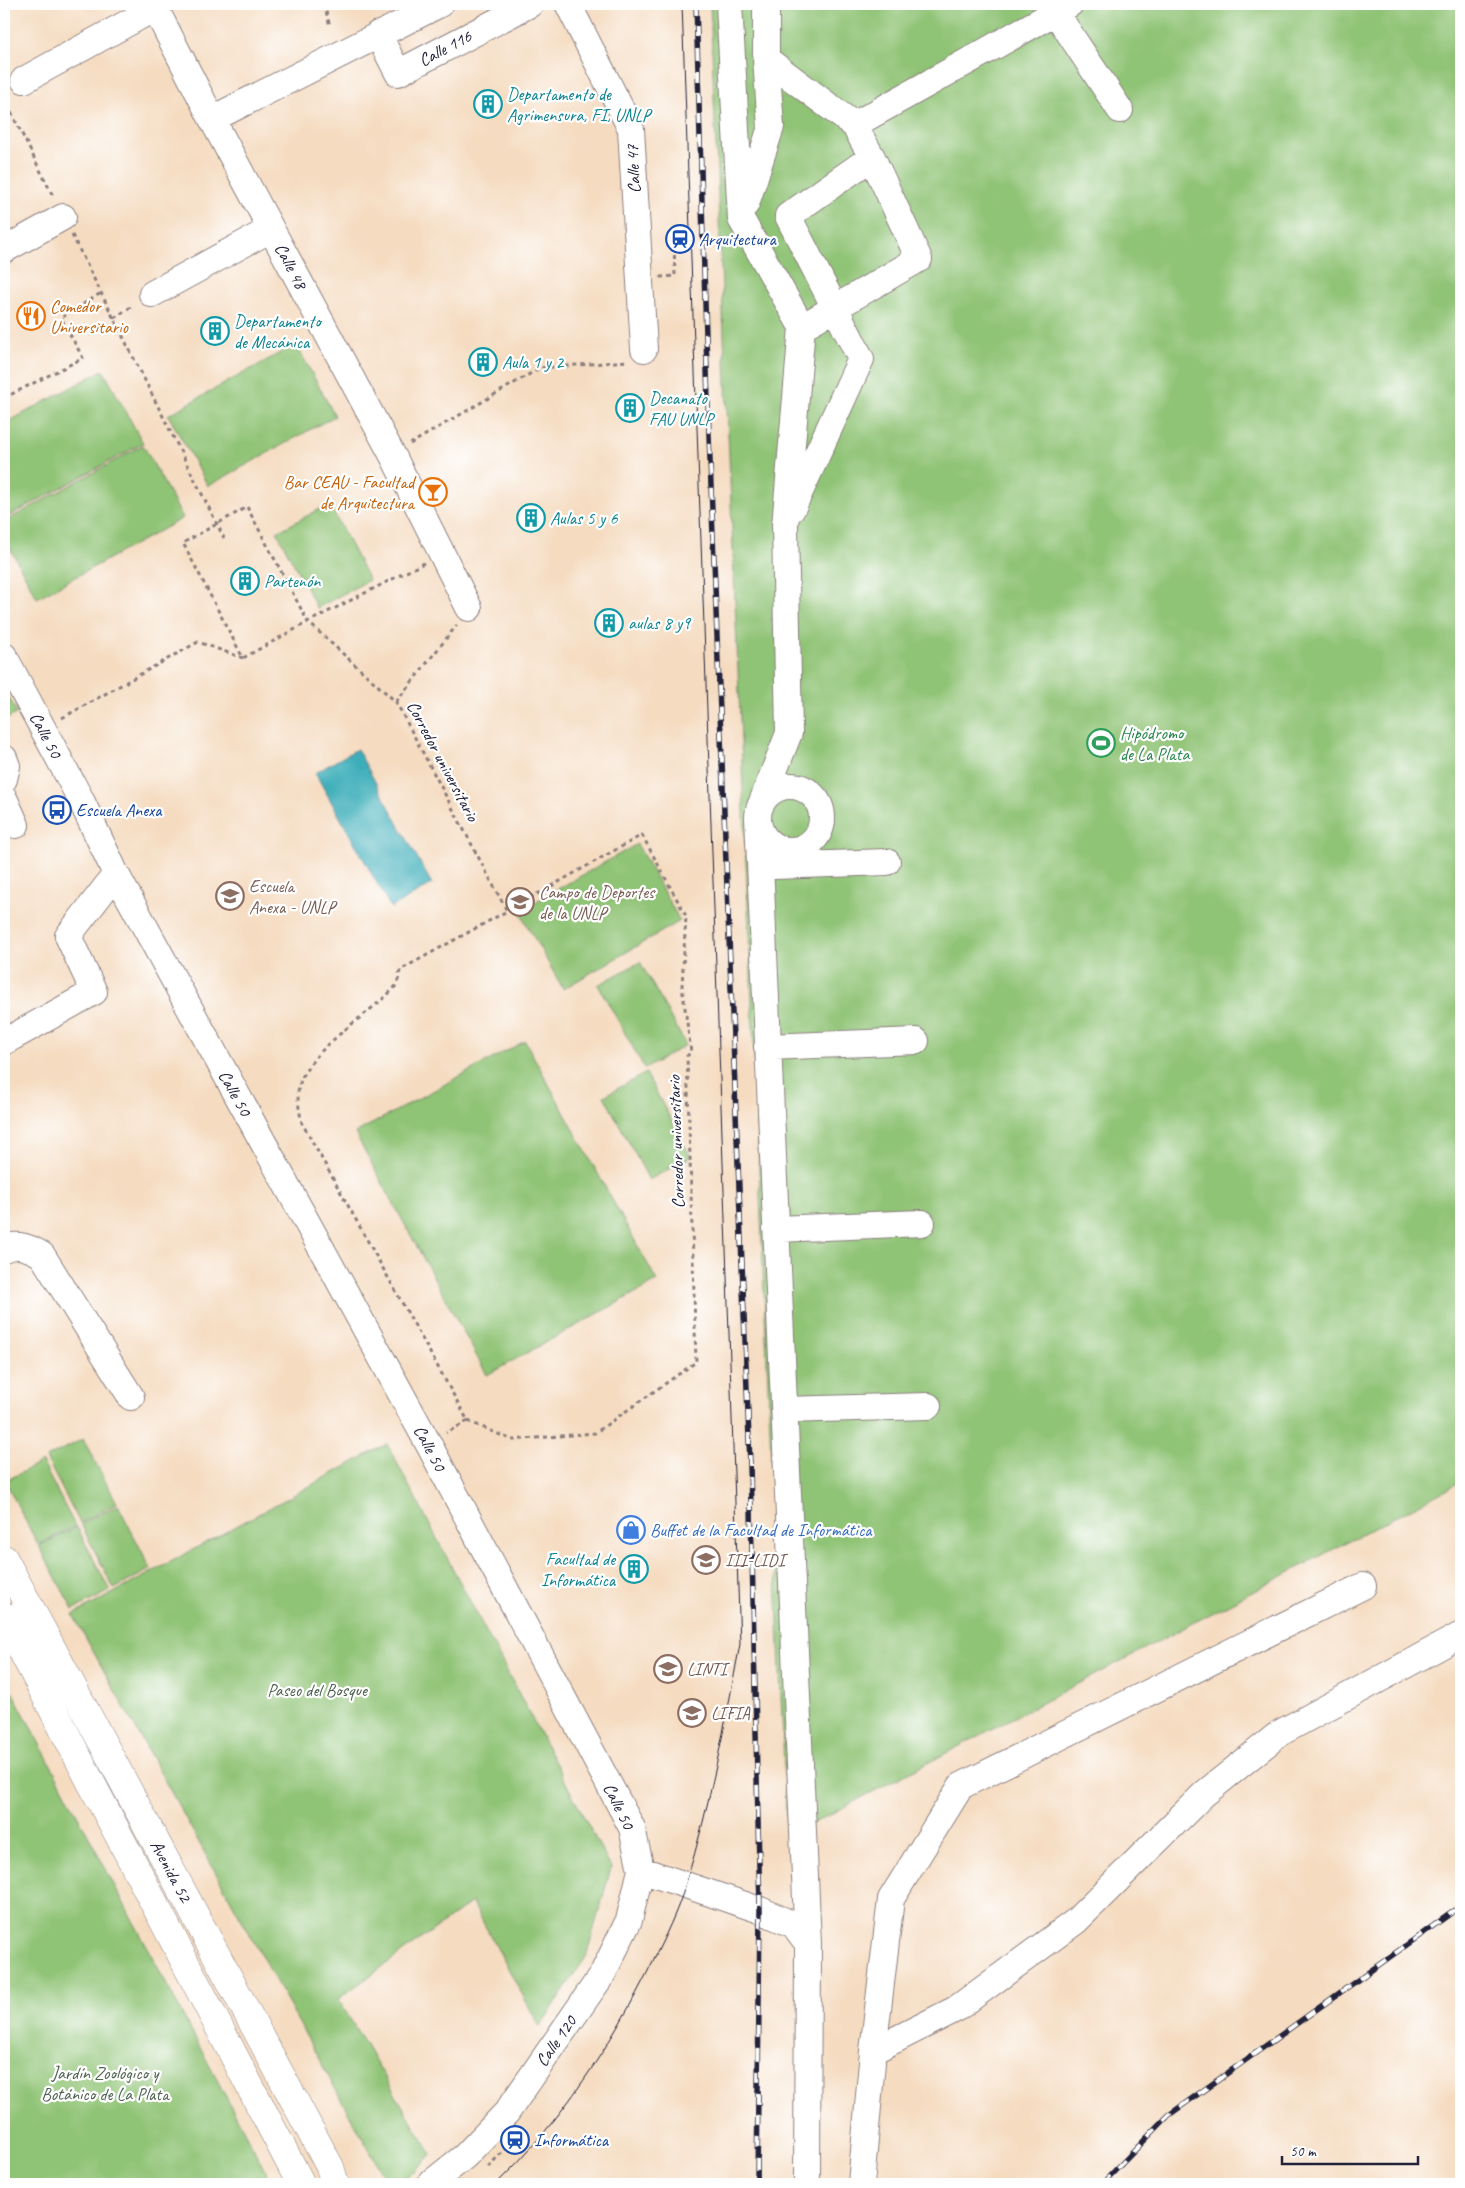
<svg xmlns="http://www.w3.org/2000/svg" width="1465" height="2188" viewBox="0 0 1465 2188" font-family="Caveat,sans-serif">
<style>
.park{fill:#8fc374;stroke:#587258}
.water{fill:#3eaeb9;stroke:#30687a}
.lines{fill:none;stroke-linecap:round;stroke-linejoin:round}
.minor-casing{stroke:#8c7f7e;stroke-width:28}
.major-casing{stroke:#8c7f7e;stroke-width:29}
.path{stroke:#8c7f7e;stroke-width:3;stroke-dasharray:4 4;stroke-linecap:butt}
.minor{stroke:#fff;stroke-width:26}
.major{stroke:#fff;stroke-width:28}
.tram{stroke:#22223b;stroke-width:1}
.rail-casing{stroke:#22223b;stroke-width:5.5}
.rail{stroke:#fff;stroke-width:4;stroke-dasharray:11;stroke-linecap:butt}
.labels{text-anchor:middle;stroke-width:4.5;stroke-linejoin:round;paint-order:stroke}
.street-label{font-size:18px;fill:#22223b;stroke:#fff}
.culture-label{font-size:18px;fill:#0d838f;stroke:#fff;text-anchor:start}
.transit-label{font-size:18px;fill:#164399;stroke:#fff;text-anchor:start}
.food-label{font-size:18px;fill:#c56008;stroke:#fff;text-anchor:start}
.leisure-label{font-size:18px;fill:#27864d;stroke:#fff;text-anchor:start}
.education-label{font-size:18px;fill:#785e54;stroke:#fff;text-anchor:start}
.shop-label{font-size:18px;fill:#366cbe;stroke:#fff;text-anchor:start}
.park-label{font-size:18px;fill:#4e6252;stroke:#fff}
</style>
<rect width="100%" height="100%" fill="#fff"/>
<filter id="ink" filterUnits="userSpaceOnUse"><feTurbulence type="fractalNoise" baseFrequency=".02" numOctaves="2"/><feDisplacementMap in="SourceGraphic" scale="10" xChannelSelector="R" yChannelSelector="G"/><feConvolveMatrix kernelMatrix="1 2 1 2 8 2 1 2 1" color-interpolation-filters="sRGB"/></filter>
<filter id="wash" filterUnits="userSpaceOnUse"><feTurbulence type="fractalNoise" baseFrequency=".0096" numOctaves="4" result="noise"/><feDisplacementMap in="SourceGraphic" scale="20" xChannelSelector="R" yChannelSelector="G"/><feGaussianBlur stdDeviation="1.12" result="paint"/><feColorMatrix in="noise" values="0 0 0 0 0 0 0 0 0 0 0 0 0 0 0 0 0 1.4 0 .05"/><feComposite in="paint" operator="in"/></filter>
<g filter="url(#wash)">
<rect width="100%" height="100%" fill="#f5dcc1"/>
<path class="park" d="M710,4H1461V1482L787,1837Z
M296,344L335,416L208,486L168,415Z
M103,370L143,443L4,519V424Z
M143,445L183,518L37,598L4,537V522Z
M329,504L369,580L317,608L277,532Z
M4,687L17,713L4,721Z
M637,844L680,921L563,989L519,911Z
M640,962L686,1045L645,1069L598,985Z
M525,1041L657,1281L487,1375L355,1133Z
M646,1073L691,1157L649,1180L604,1096Z
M83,1439L117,1503L80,1523L46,1458Z
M387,1444L611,1868L586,1957L540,2027L472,1902L338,1999L432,2155L400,2184H388L73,1615Z
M42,1462L75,1526L38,1545L5,1481Z
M118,1505L151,1569L114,1589L81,1524Z
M77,1527L110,1591L73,1610L39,1546Z
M4,1676L272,2184H4Z"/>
<path class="water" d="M357,749L432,884L391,908L315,773Z"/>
</g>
<g filter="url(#ink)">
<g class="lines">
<defs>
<path id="minor" d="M153,4L212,119L392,454L469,608
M568,4L631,129L644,349
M729,4L741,219L802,327L785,526L789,733L760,807
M1050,4L1120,110
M378,34L398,73L530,4
M766,59L854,125L872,157L919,259L802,327
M24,80L155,8
M212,119L440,4
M854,125L1070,4
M746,204L771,127L766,59V4
M4,250L63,217
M152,294L271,229
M792,509L861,359L788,216L872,157
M4,656L80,798L116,874L428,1443L632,1828L641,1870L629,1920L602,1975L507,2112L465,2156L430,2184
M4,758L7,766L4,779
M758 818a32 32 0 1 1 64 0a32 32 0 1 1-64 0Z
M4,798L16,825
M758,818L808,1944
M774,866L887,862
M4,1042L94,992L68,936L116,874
M767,1047L916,1041
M776,1229L922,1223
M4,1249C17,1242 30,1248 42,1255L131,1397
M784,1410L928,1406
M641,1870L760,1910L794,1925L808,1944L807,2184
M873,2051L956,2009L1076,1921L1204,1794L1280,1733L1459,1636
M861,2184L873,2051L891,1899L961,1786L1363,1586"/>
<path id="major" d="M4,1559L330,2167L335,2184
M4,1616L301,2184"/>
</defs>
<use href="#minor" class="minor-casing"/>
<use href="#major" class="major-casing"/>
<path class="path" d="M324,4L330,26
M4,98L54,198
M72,235L224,538
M660,277L675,276L674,240L680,239
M114,318L134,305
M4,398L83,358L61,318L101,293
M410,444L540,368L628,361
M247,507L308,622L243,658L183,543Z
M424,563L308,622L396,702L507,911L400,970C399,976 398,984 394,988C369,1016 297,1055 298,1096C298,1105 300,1114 302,1123L468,1421L446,1433
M396,702L457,625
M62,718L198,642L243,658
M468,1421L512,1440L595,1433L696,1362L687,1056L691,1052L682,986L686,916L642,835L507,911
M488,2167L509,2145L514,2151"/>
<use href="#minor" class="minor"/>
<use href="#major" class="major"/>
<path class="tram" d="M496,2184C561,2122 612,2044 652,1963C664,1938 678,1911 686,1883C710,1805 725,1725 740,1644L682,4"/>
<defs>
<path id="rail" d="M696,4L709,435L750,1464L760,1910L757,2184
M1102,2184L1169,2115L1461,1906"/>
</defs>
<use href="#rail" class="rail-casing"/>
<use href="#rail" class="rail"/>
</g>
</g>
<defs>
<symbol id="building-ring" viewBox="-11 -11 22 22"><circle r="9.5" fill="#fff" stroke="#0f9aa8" stroke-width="1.5"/><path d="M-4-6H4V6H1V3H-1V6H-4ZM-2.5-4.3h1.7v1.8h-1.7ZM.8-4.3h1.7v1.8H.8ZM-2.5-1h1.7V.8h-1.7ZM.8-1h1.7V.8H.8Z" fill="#0f9aa8"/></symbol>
<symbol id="station-ring" viewBox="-11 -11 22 22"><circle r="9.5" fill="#fff" stroke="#1a4fb4" stroke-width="1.5"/><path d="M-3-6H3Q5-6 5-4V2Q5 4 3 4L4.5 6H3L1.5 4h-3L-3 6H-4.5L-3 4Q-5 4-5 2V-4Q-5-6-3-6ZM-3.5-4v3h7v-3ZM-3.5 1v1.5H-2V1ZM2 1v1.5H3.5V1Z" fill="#1a4fb4"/></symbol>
<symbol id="restaurant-ring" viewBox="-11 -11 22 22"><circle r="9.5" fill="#fff" stroke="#e8710a" stroke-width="1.5"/><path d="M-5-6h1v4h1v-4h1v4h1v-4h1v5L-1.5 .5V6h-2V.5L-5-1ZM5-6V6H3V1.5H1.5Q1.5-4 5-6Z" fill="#e8710a"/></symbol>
<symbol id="bar-ring" viewBox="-11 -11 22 22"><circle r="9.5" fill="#fff" stroke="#e8710a" stroke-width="1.5"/><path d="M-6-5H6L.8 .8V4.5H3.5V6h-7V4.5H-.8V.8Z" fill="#e8710a"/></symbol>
<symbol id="stadium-ring" viewBox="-11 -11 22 22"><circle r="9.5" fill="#fff" stroke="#2e9e5b" stroke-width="1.5"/><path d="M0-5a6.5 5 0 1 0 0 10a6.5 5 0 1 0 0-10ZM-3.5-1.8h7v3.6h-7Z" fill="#2e9e5b"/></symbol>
<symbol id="bus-ring" viewBox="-11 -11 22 22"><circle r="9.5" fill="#fff" stroke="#1a4fb4" stroke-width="1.5"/><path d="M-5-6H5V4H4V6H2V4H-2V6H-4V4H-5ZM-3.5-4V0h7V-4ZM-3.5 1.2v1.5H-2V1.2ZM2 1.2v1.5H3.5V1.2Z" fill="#1a4fb4"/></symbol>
<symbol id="school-ring" viewBox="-11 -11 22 22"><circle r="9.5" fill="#fff" stroke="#8d6e63" stroke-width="1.5"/><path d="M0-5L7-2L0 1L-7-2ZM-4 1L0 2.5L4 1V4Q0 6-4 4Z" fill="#8d6e63"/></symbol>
<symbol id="university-ring" viewBox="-11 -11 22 22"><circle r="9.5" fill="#fff" stroke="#8d6e63" stroke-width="1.5"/><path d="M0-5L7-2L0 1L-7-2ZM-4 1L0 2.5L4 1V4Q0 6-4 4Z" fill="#8d6e63"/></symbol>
<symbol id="shop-ring" viewBox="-11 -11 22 22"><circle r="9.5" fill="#fff" stroke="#3f7fe0" stroke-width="1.5"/><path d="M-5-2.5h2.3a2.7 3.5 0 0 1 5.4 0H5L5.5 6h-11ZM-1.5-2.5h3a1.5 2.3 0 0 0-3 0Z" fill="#3f7fe0"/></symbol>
</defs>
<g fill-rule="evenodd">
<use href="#building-ring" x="472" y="88" width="32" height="32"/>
<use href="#station-ring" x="664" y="223" width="32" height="32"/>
<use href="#restaurant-ring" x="15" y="300" width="32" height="32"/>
<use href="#building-ring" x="199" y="315" width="32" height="32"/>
<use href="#building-ring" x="467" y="346" width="32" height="32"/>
<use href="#building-ring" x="614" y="392" width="32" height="32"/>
<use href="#bar-ring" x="417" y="476" width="32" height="32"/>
<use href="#building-ring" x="515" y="502" width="32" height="32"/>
<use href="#building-ring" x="229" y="565" width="32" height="32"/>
<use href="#building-ring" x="593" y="607" width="32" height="32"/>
<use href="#stadium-ring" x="1085" y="727" width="32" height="32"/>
<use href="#bus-ring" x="41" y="794" width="32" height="32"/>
<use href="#school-ring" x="214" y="880" width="32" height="32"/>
<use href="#university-ring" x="504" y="886" width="32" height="32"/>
<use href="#shop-ring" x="615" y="1514" width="32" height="32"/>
<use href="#university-ring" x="690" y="1544" width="32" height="32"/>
<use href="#building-ring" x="618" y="1553" width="32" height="32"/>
<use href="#university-ring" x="652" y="1653" width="32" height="32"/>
<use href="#university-ring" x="676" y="1697" width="32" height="32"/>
<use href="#station-ring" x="499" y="2124" width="32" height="32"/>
</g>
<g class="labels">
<g class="street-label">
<text transform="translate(445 48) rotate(-28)" y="6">Calle 116</text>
<text transform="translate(633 169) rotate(-93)" y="6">Calle 47</text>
<text transform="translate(291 266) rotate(62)" y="6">Calle 48</text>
<text transform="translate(46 735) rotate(62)" y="6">Calle 50</text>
<text transform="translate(443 761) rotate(62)" y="6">Corredor universitario</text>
<text transform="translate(235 1093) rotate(61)" y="6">Calle 50</text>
<text transform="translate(676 1142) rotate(-92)" y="6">Corredor universitario</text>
<text transform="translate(430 1448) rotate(62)" y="6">Calle 50</text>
<text transform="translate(619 1806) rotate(64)" y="6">Calle 50</text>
<text transform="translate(171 1871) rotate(62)" y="6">Avenida 52</text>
<text transform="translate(556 2041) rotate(-55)" y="6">Calle 120</text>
</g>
<g class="culture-label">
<text x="507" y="100">Departamento de<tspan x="507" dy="21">Agrimensura, FI, UNLP</tspan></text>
<text x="234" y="327">Departamento<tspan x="234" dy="21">de Mecánica</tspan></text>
<text x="502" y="368">Aula 1 y 2</text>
<text x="649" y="404">Decanato<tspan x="649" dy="21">FAU UNLP</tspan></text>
<text x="550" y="524">Aulas 5 y 6</text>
<text x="264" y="587">Partenón</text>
<text x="628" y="629">aulas 8 y9</text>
<text x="615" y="1565" text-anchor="end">Facultad de<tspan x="615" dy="21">Informática</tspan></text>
</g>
<g class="transit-label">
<text x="699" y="245">Arquitectura</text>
<text x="76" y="816">Escuela Anexa</text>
<text x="534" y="2146">Informática</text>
</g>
<g class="food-label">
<text x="50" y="312">Comedor<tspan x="50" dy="21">Universitario</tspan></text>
<text x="414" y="488" text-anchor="end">Bar CEAU - Facultad<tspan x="414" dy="21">de Arquitectura</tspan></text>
</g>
<g class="leisure-label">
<text x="1120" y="739">Hipódromo<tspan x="1120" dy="21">de La Plata</tspan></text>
</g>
<g class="education-label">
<text x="249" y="892">Escuela<tspan x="249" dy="21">Anexa - UNLP</tspan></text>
<text x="539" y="898">Campo de Deportes<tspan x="539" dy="21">de la UNLP</tspan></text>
<text x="725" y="1566">III-LIDI</text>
<text x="687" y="1675">LINTI</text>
<text x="711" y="1719">LIFIA</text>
</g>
<g class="shop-label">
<text x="650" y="1536">Buffet de la Facultad de Informática</text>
</g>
<g class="park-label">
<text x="317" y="1696">Paseo del Bosque</text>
<text x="105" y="2079">Jardín Zoológico y<tspan x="105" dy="21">Botánico de La Plata</tspan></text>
</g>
</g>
<rect width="1465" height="2188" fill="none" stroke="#fff" stroke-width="20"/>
<path d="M1282 2156v8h136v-8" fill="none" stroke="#22223b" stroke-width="2.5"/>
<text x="1290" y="2156" font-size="15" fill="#22223b" stroke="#ffffff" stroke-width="4" paint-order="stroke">50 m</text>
</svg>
